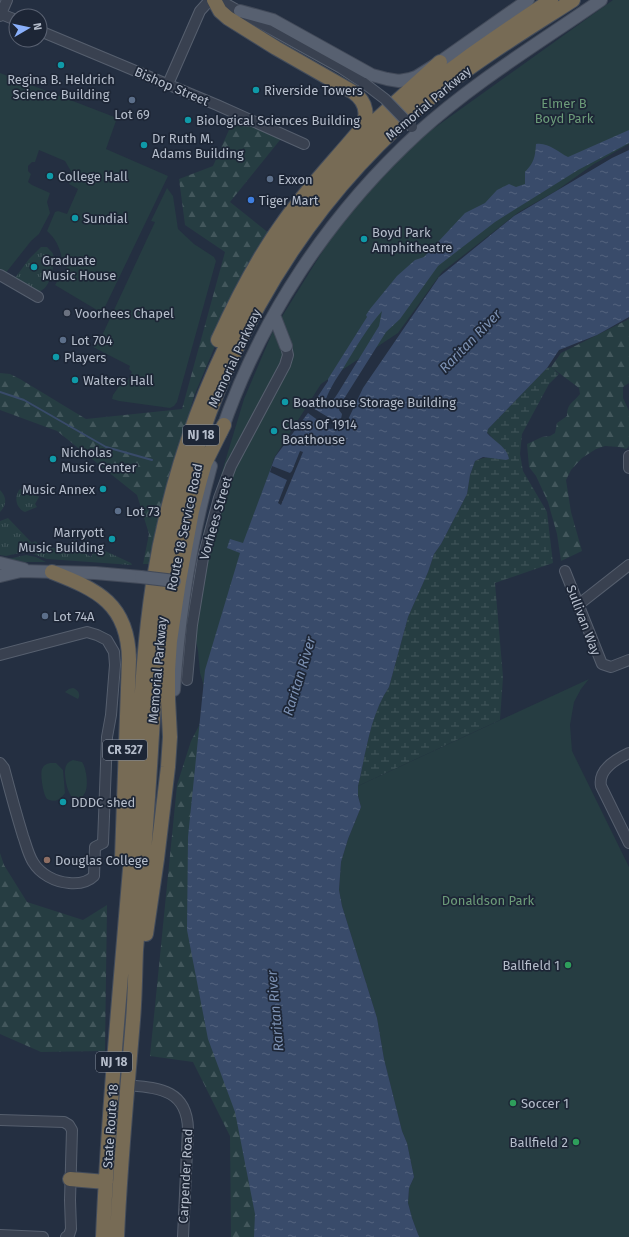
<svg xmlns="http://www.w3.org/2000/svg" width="629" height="1237" viewBox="0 0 629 1237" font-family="'Fira Sans',sans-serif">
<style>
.grass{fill:url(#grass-tufts)}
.forest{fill:url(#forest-firs)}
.wetland{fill:url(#wetland-marsh)}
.green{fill:#263d42}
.water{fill:url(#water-ripples);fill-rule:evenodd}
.pier{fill:#242f41}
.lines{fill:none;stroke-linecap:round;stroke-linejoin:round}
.stream{stroke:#394b6a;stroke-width:2}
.minor-casing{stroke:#565f6e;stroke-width:12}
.major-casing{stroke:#424a59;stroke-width:14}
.highway-casing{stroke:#434c5b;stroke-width:16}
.minor{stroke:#394150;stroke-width:10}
.major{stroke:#576070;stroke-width:12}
.highway{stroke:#776b55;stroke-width:14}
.minor-bridge-casing{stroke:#565f6e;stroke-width:12;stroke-linecap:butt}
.major-bridge-casing{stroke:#424a59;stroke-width:14;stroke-linecap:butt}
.minor-bridge{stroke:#394150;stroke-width:10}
.major-bridge{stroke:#576070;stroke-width:12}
.culture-dot{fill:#0f9aa8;stroke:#1d2636;stroke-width:1.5}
.service-dot{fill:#5c6f8a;stroke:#1d2636;stroke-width:1.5}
.shop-dot{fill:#3f7fe0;stroke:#1d2636;stroke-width:1.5}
.worship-dot{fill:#6b7280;stroke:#1d2636;stroke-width:1.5}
.education-dot{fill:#8d6e63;stroke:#1d2636;stroke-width:1.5}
.leisure-dot{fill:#2e9e5b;stroke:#1d2636;stroke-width:1.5}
.labels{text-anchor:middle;stroke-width:3.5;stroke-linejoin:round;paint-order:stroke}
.shield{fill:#1d2636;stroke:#87909e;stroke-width:1}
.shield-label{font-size:12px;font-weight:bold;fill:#b5bdcb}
.poi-label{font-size:13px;fill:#b5bdcb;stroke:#1d2636;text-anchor:start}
.street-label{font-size:13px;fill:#b5bdcb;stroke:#1d2636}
.park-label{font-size:13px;fill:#6c9c79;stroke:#1d2636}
.water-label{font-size:14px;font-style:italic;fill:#7c91b3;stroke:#1d2636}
</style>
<defs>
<pattern id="grass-tufts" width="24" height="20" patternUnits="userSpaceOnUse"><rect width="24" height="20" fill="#263d42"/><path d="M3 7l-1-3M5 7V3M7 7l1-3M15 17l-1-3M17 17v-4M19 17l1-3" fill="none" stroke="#43575c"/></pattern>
<pattern id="forest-firs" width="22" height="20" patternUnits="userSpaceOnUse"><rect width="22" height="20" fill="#263d42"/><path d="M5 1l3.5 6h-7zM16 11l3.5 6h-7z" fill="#43575c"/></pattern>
<pattern id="wetland-marsh" width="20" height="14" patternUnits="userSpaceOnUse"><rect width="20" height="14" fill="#263d42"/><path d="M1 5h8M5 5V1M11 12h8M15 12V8" fill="none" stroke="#43575c"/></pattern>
<pattern id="water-ripples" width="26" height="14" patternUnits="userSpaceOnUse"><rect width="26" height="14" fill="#394b6a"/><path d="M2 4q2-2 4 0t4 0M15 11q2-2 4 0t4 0" fill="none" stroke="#53637e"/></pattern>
</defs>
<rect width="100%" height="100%" fill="#242f41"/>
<path class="grass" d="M41,247H47C49,249 52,252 53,254C56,263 50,289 40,291C32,292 22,282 15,278L29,259Z
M20,489H25L39,497L35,504L37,507L25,512C15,508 14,496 20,489Z
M0,490C7,497 7,505 0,512Z
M8,518L32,543L35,541C48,552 61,549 75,540L76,541L74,546L91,557L94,551L97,552L99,548L131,563L132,565L47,559L30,553H19L6,556L0,555V521Z
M26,555L36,557L46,562H24L8,559Z
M73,688C78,690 81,694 78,699L65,692L69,689Z"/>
<path class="forest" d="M236,114L284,135L230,202L270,234L244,277L194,396L149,564H143L149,534L137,495L57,431L0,410V373L10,374L20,379L86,419L182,409L225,252L185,225L179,179L213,166Z
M629,319V383L623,387V398L629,411V446L626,449L619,447L605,446L596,449L582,458L571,470L566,480L571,512L582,551L561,561L557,534L548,502L536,476L529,467L527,444L542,437L550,436L555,433L557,423L567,416C567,403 573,403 580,394L579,388L551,367L561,353Z
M202,720L262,1237H231L230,1136L193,1062L150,1056L177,785L191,741Z
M0,853L4,865L27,902L83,920L107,905L105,1051L41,1052L0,1034Z"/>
<path class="wetland" d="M551,367L559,374L549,384L522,434L520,454L523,471L547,512L553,563L495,583L503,677L500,720L358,786C366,752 370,715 389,687L408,617L428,572L434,554L441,544L467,494L470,475L475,461C485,456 497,457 508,455L487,432L488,429L547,368Z"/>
<path class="green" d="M613,0H629V144L594,164L556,191L519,212L442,272L398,333L321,384L274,458L204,686L200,673L198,651L190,611L204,531L244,399L273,331L342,220L419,139Z
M0,73L117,118L106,149L168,176L102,313L55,285L58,280L60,273L65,274L68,261L62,259C60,248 56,239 47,231L55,212L58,211L67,214L78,189L69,184L72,173L65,161L39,150L35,162H32L28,166V171L31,174L28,182L32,185L50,193L47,202L50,213L39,234L31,241L5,274L0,271Z
M167,188L173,196L178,229L194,244L214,257L216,261L177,402L174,406L170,408L119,401L112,399L113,395L124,379L128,380L132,372L129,369L130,366L93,347L95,341L99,342L155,222L151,221Z
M589,679L581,689L574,702L570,725L572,751L629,867V1237H419L412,1218L408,1203L409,1188L414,1177L407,1143L402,1131L384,1059L377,1018L342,906L339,890L341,862L348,839L361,807L358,795V786Z
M73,760L82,762C88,770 92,805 72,797C67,792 63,773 66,766C67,763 70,761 73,760Z
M50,763H56L63,770L65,793C60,800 55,803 47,799C43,794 40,775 42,769C44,765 46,764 50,763Z"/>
<path class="water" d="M629,130V143L578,170L495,222L438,266L400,319L386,332L342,402L339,410L342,414L341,419L337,422L333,420L311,407L328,381V379L367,317L366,315L370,309L397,276L415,260L424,257L465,213L485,203L497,190L509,184L516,187L525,184V172C534,162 535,158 536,144C548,142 558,152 568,157ZM382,311L379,326L338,393L332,402L325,406L324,405C328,391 336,379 344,367C356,347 367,328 382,311Z
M629,150V317L597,335L559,350L547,368L488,429L487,433C493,440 508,448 509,459L506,460L483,457L475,461L470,475L467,494L441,544L434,554L428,572L408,617L389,687C370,715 366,753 358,786V796L361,807L348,839L341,862L339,890L342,906L377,1018L384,1059L402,1131L407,1143L414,1177L409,1188L408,1203L412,1218L419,1237H254L255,1214L235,1112L208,1039L187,930L188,837L205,670L240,553L227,548L230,539L243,543L275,457L308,413L330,429L345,426L363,388L439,277L514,216L612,158Z"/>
<path class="pier" d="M300,451L303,452L281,505L278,503L287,480L270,472L272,466L290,473L292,471Z"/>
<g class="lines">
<path class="stream" d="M0,392L24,400L106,447L152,460"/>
<defs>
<path id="minor" d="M219,0L341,68L364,83
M1,14L16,20
M0,16L7,0
M40,31L217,105L304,144
M168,84L200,11L210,0
M0,275L38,297
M629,456V468
M565,571L602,664L611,667L629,660
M578,605L629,565
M0,655L87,632L97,635L107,640L114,652L115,665L111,715L107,737L103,843L95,847L94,876C87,883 79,884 69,883C55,882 40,874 33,862C28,854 26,844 23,836C16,813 10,791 4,768L0,763
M187,680L192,625L203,558L219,498L231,466L285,365L288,355L286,346
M629,753C616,759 598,770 601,786L629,843
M127,1085C158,1088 187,1089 188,1129L183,1237
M0,1120L64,1122L69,1125L72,1130L70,1200L71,1229L69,1235L66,1237
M0,1235L43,1237"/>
<path id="major" d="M240,11L273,20L372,75L387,79L399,81L410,79L416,77L440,62L528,0
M274,315L286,346
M221,433C260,318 329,215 418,133C474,82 539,43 601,0
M0,563L24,569
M0,576L21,571L95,573L141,577
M174,690C179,614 191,539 211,466"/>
<path id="highway" d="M214,0L220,11L228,18L276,48L353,92C367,102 369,116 360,130C335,160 308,188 285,220C258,257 237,298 218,340
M362,133L440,62
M52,572C98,590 128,604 129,659L122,858
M146,934L157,859L168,767L170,737L168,699V670L170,641L179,581L192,511L200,480L205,463L224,425
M70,1179L106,1182
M103,1237C109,1098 123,959 134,820C140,741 141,662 153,584C181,403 266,229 404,107C450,67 501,34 551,0
M117,1237C120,1165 127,1093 133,1020C135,997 135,974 136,950C140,904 144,857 147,811C153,731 155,652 167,573C199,383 288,211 440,90C482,57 528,29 573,0"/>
</defs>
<use href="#minor" class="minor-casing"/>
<use href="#major" class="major-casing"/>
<use href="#highway" class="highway-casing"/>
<use href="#minor" class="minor"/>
<use href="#major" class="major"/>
<use href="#highway" class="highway"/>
<defs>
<path id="minor-bridge" d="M364,83L385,99L412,127"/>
<path id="major-bridge" d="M141,577L175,581"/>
</defs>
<use href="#minor-bridge" class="minor-bridge-casing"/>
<use href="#major-bridge" class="major-bridge-casing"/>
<use href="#minor-bridge" class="minor-bridge"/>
<use href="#major-bridge" class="major-bridge"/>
</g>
<g class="culture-dot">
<circle cx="61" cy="65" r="4"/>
<circle cx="256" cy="90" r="4"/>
<circle cx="188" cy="120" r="4"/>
<circle cx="144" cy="145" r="4"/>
<circle cx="50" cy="176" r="4"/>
<circle cx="75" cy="218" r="4"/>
<circle cx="364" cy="239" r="4"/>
<circle cx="34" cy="267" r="4"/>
<circle cx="56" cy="357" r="4"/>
<circle cx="75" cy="380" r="4"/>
<circle cx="285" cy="402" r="4"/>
<circle cx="274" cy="431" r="4"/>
<circle cx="53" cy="459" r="4"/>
<circle cx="103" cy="489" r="4"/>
<circle cx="112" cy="539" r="4"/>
<circle cx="63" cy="802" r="4"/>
</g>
<g class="service-dot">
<circle cx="132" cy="100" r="4"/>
<circle cx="270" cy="179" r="4"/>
<circle cx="63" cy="340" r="4"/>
<circle cx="118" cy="511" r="4"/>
<circle cx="45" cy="616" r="4"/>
</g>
<circle class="shop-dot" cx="251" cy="200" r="4"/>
<circle class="worship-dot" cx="67" cy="313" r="4"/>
<circle class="education-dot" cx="47" cy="860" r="4"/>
<g class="leisure-dot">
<circle cx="568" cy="965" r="4"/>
<circle cx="513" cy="1103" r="4"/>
<circle cx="576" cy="1142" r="4"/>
</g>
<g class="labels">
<g class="shield">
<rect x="183" y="425" width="36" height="20" rx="3"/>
<rect x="103" y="740" width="44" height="20" rx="3"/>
<rect x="96" y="1052" width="36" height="20" rx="3"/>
</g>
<g class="shield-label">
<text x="201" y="439">NJ 18</text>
<text x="125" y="754">CR 527</text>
<text x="114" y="1066">NJ 18</text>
</g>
<g class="poi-label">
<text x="61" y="84" text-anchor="middle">Regina B. Heldrich<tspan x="61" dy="15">Science Building</tspan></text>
<text x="264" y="95">Riverside Towers</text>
<text x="132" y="119" text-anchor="middle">Lot 69</text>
<text x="196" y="125">Biological Sciences Building</text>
<text x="152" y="143">Dr Ruth M.<tspan x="152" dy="15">Adams Building</tspan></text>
<text x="58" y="181">College Hall</text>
<text x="278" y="184">Exxon</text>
<text x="259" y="205">Tiger Mart</text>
<text x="83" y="223">Sundial</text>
<text x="372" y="237">Boyd Park<tspan x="372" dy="15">Amphitheatre</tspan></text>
<text x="42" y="265">Graduate<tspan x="42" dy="15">Music House</tspan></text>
<text x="75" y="318">Voorhees Chapel</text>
<text x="71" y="345">Lot 704</text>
<text x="64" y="362">Players</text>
<text x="83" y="385">Walters Hall</text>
<text x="293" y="407">Boathouse Storage Building</text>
<text x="282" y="429">Class Of 1914<tspan x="282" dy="15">Boathouse</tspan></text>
<text x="61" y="457">Nicholas<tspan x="61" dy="15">Music Center</tspan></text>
<text x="95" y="494" text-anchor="end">Music Annex</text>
<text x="126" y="516">Lot 73</text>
<text x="104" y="537" text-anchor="end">Marryott<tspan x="104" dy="15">Music Building</tspan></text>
<text x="53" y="621">Lot 74A</text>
<text x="71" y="807">DDDC shed</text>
<text x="55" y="865">Douglas College</text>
<text x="560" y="970" text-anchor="end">Ballfield 1</text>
<text x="521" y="1108">Soccer 1</text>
<text x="568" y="1147" text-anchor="end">Ballfield 2</text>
</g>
<g class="street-label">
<text transform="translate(172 86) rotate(23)" y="5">Bishop Street</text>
<text transform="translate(428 103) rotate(-40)" y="5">Memorial Parkway</text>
<text transform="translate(234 358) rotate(-65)" y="5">Memorial Parkway</text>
<text transform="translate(215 518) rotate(-74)" y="5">Vorhees Street</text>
<text transform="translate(184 527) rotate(-78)" y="5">Route 18 Service Road</text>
<text transform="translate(584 620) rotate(69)" y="5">Sullivan Way</text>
<text transform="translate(157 670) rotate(-85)" y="5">Memorial Parkway</text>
<text transform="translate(110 1126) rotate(-86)" y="5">State Route 18</text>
<text transform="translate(185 1176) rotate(-87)" y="5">Carpender Road</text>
</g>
<g class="park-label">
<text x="564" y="108">Elmer B<tspan x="564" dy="15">Boyd Park</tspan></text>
<text x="488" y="905">Donaldson Park</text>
</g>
<g class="water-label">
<text transform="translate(470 341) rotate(-46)" y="5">Raritan River</text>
<text transform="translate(299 676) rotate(-73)" y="5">Raritan River</text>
<text transform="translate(275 1011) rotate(-95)" y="5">Raritan River</text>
</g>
</g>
<g transform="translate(28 28) rotate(81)"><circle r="19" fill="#1d2636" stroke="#5a6272"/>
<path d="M0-3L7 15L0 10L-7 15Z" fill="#8ab0fb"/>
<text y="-6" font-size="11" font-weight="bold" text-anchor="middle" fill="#b5bdcb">N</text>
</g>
</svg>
